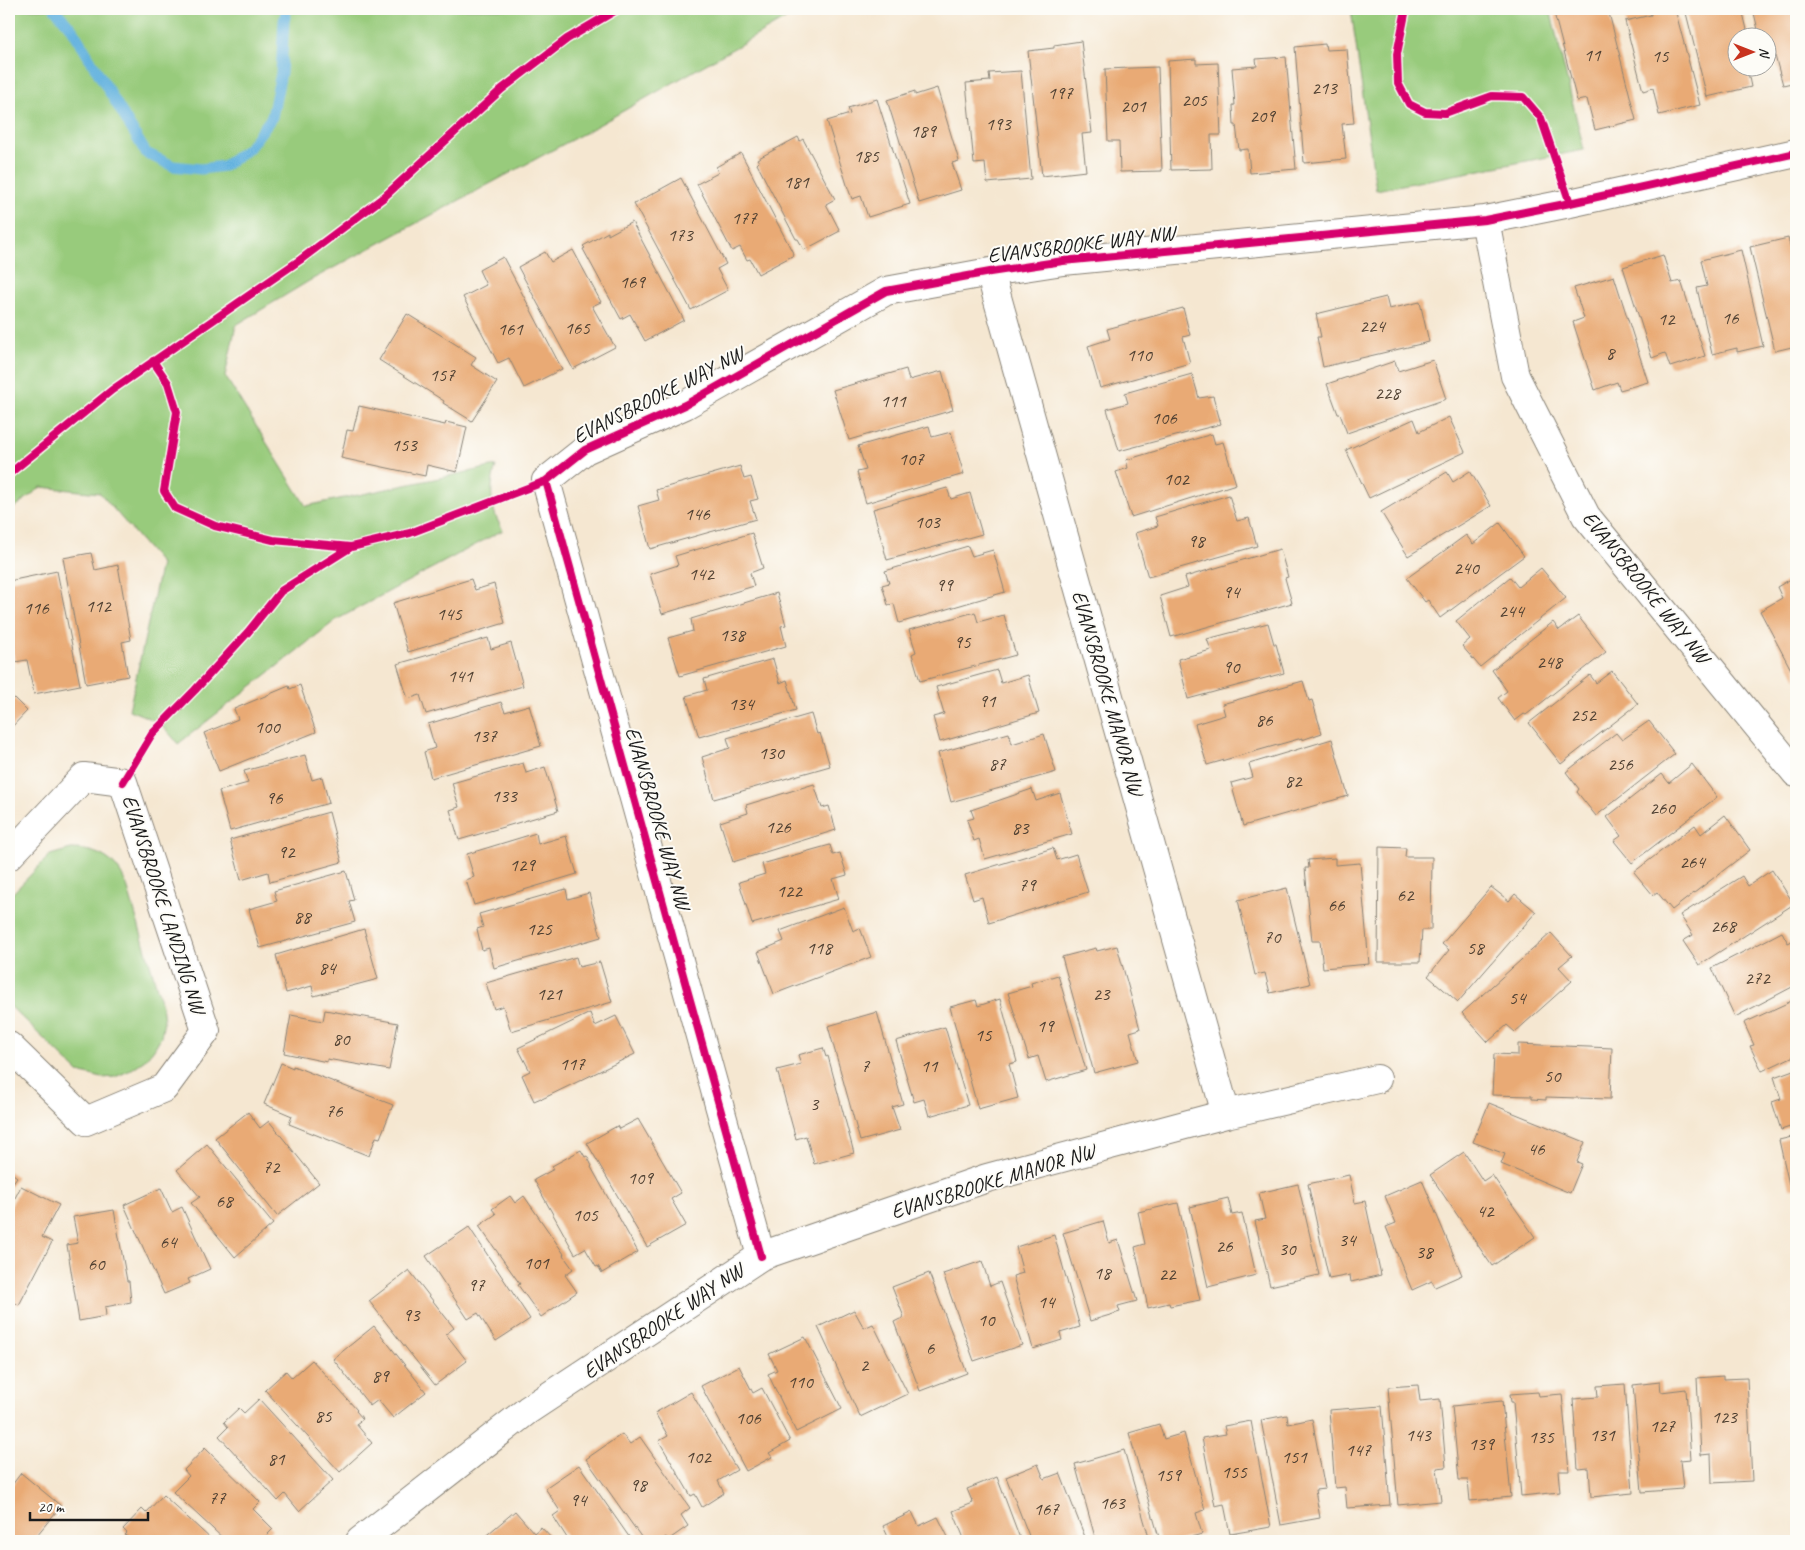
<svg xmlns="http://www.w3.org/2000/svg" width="1805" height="1550" viewBox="0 0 1805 1550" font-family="Caveat,sans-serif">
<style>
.green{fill:#98cb7b;stroke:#5a744c}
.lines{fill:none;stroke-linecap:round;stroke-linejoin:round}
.stream{stroke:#65b3df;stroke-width:11}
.building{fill:#e9aa75}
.minor-casing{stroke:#888276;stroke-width:30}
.minor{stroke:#fff;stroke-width:28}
.cycleway-casing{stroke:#fdfcf7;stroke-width:11}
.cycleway{stroke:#d6006c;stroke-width:8}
.labels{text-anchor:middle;stroke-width:4;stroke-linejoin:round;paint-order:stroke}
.number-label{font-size:19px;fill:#4f4032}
.street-label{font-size:21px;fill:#1c1c1c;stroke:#fdfcf7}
</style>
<rect width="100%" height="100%" fill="#fdfcf7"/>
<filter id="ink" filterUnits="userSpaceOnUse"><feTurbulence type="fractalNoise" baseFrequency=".02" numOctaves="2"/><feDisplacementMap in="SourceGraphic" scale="10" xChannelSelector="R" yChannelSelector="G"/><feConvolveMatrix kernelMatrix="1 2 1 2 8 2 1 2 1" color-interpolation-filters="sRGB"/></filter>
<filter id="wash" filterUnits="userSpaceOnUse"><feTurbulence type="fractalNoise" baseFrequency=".0096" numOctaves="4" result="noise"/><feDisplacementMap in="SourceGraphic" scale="20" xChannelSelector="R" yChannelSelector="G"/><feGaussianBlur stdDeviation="1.12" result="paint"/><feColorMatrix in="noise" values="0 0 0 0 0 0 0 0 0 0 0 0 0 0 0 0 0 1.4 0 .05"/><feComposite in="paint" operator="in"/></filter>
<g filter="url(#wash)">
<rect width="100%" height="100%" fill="#f5e7d1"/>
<path class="green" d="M9,9H803L588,131L309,281L236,325L225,376L306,506L496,466C489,489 490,510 503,530L336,620L178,744C161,722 155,720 129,710L161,564L100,493L41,487L9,512Z
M1351,9H1550L1584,150L1376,190Z
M71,849C100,849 119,861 128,889L162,1005L164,1021L161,1037L154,1049L145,1060L129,1071L115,1077L102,1078L78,1072L9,1005V897L50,855Z"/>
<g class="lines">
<path class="stream" d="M55,9L72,29L146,153L173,166L201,169L224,166L249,148L272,117L281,73L284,21L287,9"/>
</g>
<g id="blocks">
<path class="building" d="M1553,9H1608L1636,120L1595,130L1587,99L1577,101Z
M1650,9H1675L1700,105L1659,115L1653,88L1643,91L1625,21L1651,15Z
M1685,9H1742L1749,38H1738V68H1747L1751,87L1707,97Z
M1753,9H1796V82L1783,85L1775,56L1768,58V38H1760Z
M1081,41L1092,133L1082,134L1086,171L1042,176L1028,51L1054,48V45Z
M1325,44L1326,50L1347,49L1354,123L1342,124L1346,159L1304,163L1295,47Z
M1286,57L1296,169L1250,173L1248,149L1239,150L1236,125H1234L1233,105H1235L1232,68L1257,66L1256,59Z
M1196,59V64L1218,63L1221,135H1211L1212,169L1171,170L1168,61Z
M1158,67L1162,171L1120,172L1119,141H1108L1105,69Z
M1021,71L1031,179L987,183L985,163L974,164L966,83L990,81L989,73Z
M937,88L959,161L952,163L961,190L919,203L887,100L915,91V95Z
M877,99L910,204L868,217L861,196L852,199L848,188L827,121L850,114L848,108Z
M798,137L800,141L803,139L835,199L826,204L840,231L804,250L798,239H796L757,164L759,162L757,159Z
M741,153L794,255L758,274L750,259L747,260L740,247L732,251L697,184L718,173L716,167Z
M681,178L726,264L717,269L728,290L691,310L634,204Z
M632,222L684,320L645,341L630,314L621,319L583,249L585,248L583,246L608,232V235Z
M1788,238L1796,268V346L1775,351L1750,247Z
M573,250L601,302L592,306L615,347L573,369L518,267L545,252L551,262Z
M1741,250L1763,346L1737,352V348L1712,354L1697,288L1707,286L1701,260Z
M1663,255L1672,283L1681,281L1705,356L1670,367L1665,353L1652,358L1623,267Z
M503,257L562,369L524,388L509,358L498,363L463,297L486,285L479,270Z
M1614,276L1648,382L1620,390L1617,382L1595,390L1573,322L1584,318L1574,288Z
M1386,297L1389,309L1420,302L1429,342L1323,367L1317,337H1321L1316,314Z
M1183,308L1190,335L1183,337L1190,363L1100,388L1088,346L1110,339L1107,329Z
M407,314L476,357L471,365L497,382L472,421L443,403L444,401L379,360Z
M1433,360L1446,399L1347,433L1340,414H1338L1327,384L1395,361L1398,371Z
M906,369L909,380L942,371L953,410L849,440L833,390Z
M1192,374L1199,398L1213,396L1221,424L1119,451L1107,409L1128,403L1125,393Z
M359,406L445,425L446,422L467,427L457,472L427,465L425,476L341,458L347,430L353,431Z
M1449,417L1465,452L1369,498L1346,450L1414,419L1419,432Z
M929,426L932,437L951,432L964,474L866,503L857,472L866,470L858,446Z
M1212,434L1215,444L1223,442L1236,484L1131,517L1116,472L1128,468L1126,460Z
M740,466L744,479L751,477L758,499L750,501L756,519L650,549L638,506L659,500L656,490Z
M1470,471L1491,506L1408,556L1381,512L1447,472L1453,482Z
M947,488L951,499L970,493L982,534L887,560L873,509Z
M1229,495L1237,521L1249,518L1257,546L1148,577L1135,533L1158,526L1155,517Z
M1500,523L1524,556L1440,618L1428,600L1425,602L1407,578L1466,535L1473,544Z
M752,533L763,568L750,573L754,586L662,614L650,574L678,565L675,556Z
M968,546L972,556L993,550L1005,592L899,623L894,604L888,605L882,585L889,583L885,571Z
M1280,549L1288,577L1285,578L1292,603L1171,637L1160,596L1188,587L1185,577Z
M91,553L95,570L118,565L131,640L122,642L128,676L86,684L63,558Z
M1541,568L1566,598L1480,667L1462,646L1470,639L1456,621L1510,577L1518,587Z
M57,571L80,685L34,694L27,660L15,662L9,633V581Z
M1796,576V679L1760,611L1782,598L1777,587Z
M471,579L475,590L494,584L505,623L408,652L393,603Z
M777,593L786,625L781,626L786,646L680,676L668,638L693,631L691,619Z
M975,612L978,622L1004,615L1016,655L920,681L912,654L916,652L909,630Z
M1578,616L1606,652L1526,715L1524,714L1515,721L1498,698L1507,691L1492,670L1553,622L1559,630Z
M1268,623L1274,644H1276L1284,673L1188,699L1178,659L1211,650L1207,639Z
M488,638L491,649L511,643L523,686L426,714L420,695L408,699L397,664Z
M773,659L780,683L787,680L796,710L699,737L686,696L707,690L704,679Z
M997,670L1001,683L1028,675L1039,713L940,742L933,717L944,714L936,687Z
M1612,671L1638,704L1561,764L1529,723L1590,675L1596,683Z
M1303,681L1309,701L1312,700L1322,733L1302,740V738L1207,765L1195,724L1225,715L1222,704Z
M300,685L316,732L219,771L204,733L238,719L234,709L289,686L290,689Z
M9,693L27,711L9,730Z
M501,702L505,712L529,705L541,746L431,778L424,752L435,748L428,724Z
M811,714L817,734L820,733L830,766L714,799L702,757L730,748L727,738Z
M1649,721L1675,754L1596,816L1577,792L1579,789L1566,772L1616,733L1622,740Z
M1009,733L1012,744L1044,734L1056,772L951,802L938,753Z
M1332,739L1348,796L1243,826L1231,783L1253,777L1249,764Z
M305,755L312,780L322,777L329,803L230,831L219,791L248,783L244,771Z
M523,763L526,773L545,767L558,811L459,840L450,810L459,807L452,783Z
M1692,764L1717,797L1632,863L1614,841L1621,836L1607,817L1662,774L1669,783Z
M814,784L822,808L829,806L836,830L733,862L720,822L748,813L746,805Z
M1032,789L1036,801L1060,793L1072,834L985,859L979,839L974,841L967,820L974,818L971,810Z
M329,812L342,862L270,882L268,872L241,880L230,840Z
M1725,815L1750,850L1672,910L1657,892L1653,895L1634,872L1695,825L1701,834Z
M536,833L538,844L566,836L577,874L474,905L466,880L474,877L467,854Z
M830,845L833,855L840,853L847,875L833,879L839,899L752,924L739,882L765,874L762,864Z
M1379,847L1406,848L1405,857H1432L1431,930H1422L1420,962H1378Z
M1053,848L1057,860L1076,854L1088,892L989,923L982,897L973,900L965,875Z
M1335,858V865L1360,863L1369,964L1323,968L1320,941H1312L1305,868H1309L1308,860Z
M1772,870L1794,904L1699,965L1683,941L1693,935L1680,915L1742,876L1748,886Z
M346,871L354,900L349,901L355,922L260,948L249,909L277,901L274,891Z
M1491,887L1509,901L1515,894L1536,912L1458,1002L1428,976L1449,950L1442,944Z
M1287,888L1310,984L1270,993L1265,973L1255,975L1238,900Z
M566,889L568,899L589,893L601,937L494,968L489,948L482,950L477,929L483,927L479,914Z
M844,907L853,931L860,928L871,957L774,994L758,952L784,941L780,931Z
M364,929L378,979L314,996L312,986L286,993L276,955Z
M1782,932L1788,943L1796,939V985L1735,1017L1712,968Z
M1551,933L1572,956L1559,967L1572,981L1515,1032L1507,1025L1488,1042L1462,1013Z
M1117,946L1140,1029L1130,1032L1138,1061L1094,1073L1062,957L1096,948L1097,951Z
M576,957L579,967L600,962L612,1002L511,1031L503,1006L494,1009L486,983Z
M1058,975L1086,1070L1046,1082L1038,1056L1029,1059L1008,993L1032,986L1031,983Z
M1000,999L1017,1062L1009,1064L1018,1098L978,1109L950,1007L976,1000L978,1006Z
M1796,999V1055L1762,1071L1750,1046L1754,1045L1744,1023Z
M325,1010L398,1023L389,1070L327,1059V1062L284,1053L291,1015L323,1021Z
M877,1012L903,1104L892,1107L900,1130L860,1141L828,1026Z
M590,1013L595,1026L616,1016L635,1054L542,1099L541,1098L534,1101L522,1075L530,1071L518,1048Z
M945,1027L968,1105L929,1116L924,1099L914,1102L896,1041Z
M1518,1044L1612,1048L1610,1099L1546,1097V1100L1532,1099V1096L1492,1095L1494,1054L1518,1055Z
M823,1048L826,1057L828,1056L854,1153L814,1164L806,1136L796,1139L777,1070L801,1064L798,1055Z
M281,1063L293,1068V1066L393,1105L380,1138L376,1137L369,1156L289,1124L292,1116L264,1104Z
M1796,1069V1125L1781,1130L1772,1102L1781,1099L1774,1077Z
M1489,1103L1585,1142L1577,1162L1582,1164L1570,1193L1501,1164L1505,1154L1473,1142Z
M248,1112L260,1128L269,1121L319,1183L277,1216L215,1138Z
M638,1119L681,1193L671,1199L686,1225L647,1247L587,1143L617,1126L619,1129Z
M1796,1136V1187L1790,1189L1779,1140Z
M207,1144L273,1224L235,1257L191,1203L200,1197L177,1170Z
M581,1150L585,1157L587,1156L592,1166L591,1167L638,1252L602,1273L598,1266L596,1267L585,1248L575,1254L534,1180L554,1169L552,1166Z
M1464,1152L1483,1181L1492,1175L1535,1237L1492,1266L1430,1175Z
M9,1171L17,1177L9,1188Z
M1349,1175L1355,1203L1365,1201L1381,1275L1351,1282L1350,1275L1329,1279L1308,1184Z
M1422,1180L1462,1275L1435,1287L1432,1281L1412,1290L1386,1227L1396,1223L1385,1196Z
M1298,1184L1319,1275L1270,1286L1255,1221L1265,1219L1259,1193Z
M21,1186L59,1205L42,1237L52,1242L19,1305L9,1300V1210Z
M161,1188L172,1212L182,1207L210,1269L188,1279L190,1283L164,1294L124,1205Z
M510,1196L515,1203L524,1196L564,1254L563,1255L573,1269L565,1275L577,1292L541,1317L518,1285L520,1284L479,1226L496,1214L492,1209Z
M1228,1198L1232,1215L1242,1213L1256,1275L1208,1287L1190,1207Z
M1178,1203L1200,1300L1170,1306L1169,1303L1148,1308L1135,1247L1145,1244L1138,1212Z
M114,1210L127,1281H129L131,1302L105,1307L106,1316L79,1321L67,1245L78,1243L73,1217Z
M1103,1221L1109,1243L1118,1240L1137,1301L1118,1306L1120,1312L1090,1321L1063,1233Z
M469,1227L530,1319L496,1341L478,1313L468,1319L426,1256Z
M1054,1235L1080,1327L1060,1333L1062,1340L1033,1349L1013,1276L1023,1273L1016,1247Z
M982,1261L990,1286L1000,1282L1022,1345L974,1361L943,1274Z
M409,1270L454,1328L446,1334L467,1361L435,1385L369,1301Z
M929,1273L967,1373L920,1391L894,1322L904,1317L892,1287Z
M854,1310L864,1328L873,1324L908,1394L860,1417L818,1327Z
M374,1326L426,1392L393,1418L378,1400L370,1406L333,1359Z
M805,1337L842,1409L796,1432L768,1374L777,1370L769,1354Z
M312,1360L357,1410L356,1411L363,1419L356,1424L372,1443L340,1472L265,1390L286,1371L292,1378Z
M739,1366L753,1393L762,1388L790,1441L769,1453L772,1457L746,1471L701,1386Z
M1723,1376V1379L1747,1378L1752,1481L1712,1483L1711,1454L1701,1455L1697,1378Z
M1660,1382L1661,1392L1686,1389L1691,1459L1680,1460L1683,1489L1642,1492L1633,1385Z
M1625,1384L1633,1493L1591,1497L1589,1468L1578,1469L1573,1399L1598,1397L1597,1386Z
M1418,1385L1420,1401L1440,1399L1446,1467L1437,1468L1441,1501L1398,1505L1388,1387Z
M691,1392L737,1470L718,1481L724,1493L702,1507L695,1494L691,1496L659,1441L668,1436L655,1413Z
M1538,1392L1539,1396L1562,1394L1569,1471H1558L1560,1492L1521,1496L1513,1402H1511L1510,1394Z
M259,1399L333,1480L299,1511L285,1494L278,1501L219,1436L228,1427L224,1422L239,1408L244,1413Z
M1502,1401L1511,1497L1470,1501L1468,1480H1459L1452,1406Z
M1382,1406L1390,1505L1347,1508L1345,1487L1335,1488L1329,1410Z
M1287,1415L1288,1424L1312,1419L1325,1489L1315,1490L1320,1518L1281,1525L1261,1420Z
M1251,1421L1271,1527L1230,1534L1224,1504L1215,1506L1202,1438L1226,1434L1224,1426Z
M1159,1424L1164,1439L1184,1433L1205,1510L1196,1513L1202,1534L1177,1541H1160L1129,1433Z
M622,1434L630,1444L640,1437L690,1508L681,1515L688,1526L668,1540L666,1537L660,1541H644L586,1459Z
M205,1448L260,1502L253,1509L273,1529L261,1541H226L173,1492L189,1476L184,1470Z
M1124,1450L1150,1541H1108L1107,1539L1096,1541L1075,1464Z
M1038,1464L1044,1479L1060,1473L1085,1537L1075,1541H1031L1006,1477Z
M579,1465L632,1541H569L553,1516L560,1511L545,1488Z
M21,1473L61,1506L32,1541H9V1489Z
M997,1477L1021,1541H965L953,1511L973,1503L967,1489Z
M163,1495L213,1541H132L125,1535L127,1533L123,1529L142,1509L146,1513Z
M515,1511L534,1533L541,1527L554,1541H484L482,1539Z
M912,1512L919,1526L938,1517L950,1541H890L883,1526Z"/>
</g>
</g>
<g filter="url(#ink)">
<use href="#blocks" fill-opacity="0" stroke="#888276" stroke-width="1"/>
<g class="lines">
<defs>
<path id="minor" d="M1485,220L1515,376L1586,516L1796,773
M990,272L1226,1114
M9,856L84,777L123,782L206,1031L164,1088L86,1121L9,1046
M761,1256L546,481L585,450L685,405L886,291L990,272L1063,261L1485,220L1570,203L1796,153
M360,1541L528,1410L761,1256L987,1178L1226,1114L1377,1079"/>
</defs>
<use href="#minor" class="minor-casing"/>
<use href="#minor" class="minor"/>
<defs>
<path id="cycleway" d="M1406,9L1397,54L1398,83L1409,104L1425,112L1445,113L1492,96L1523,97L1541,118L1570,203
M153,361L168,383L177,412L164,491L175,508L215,526L273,540L351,547
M9,474L112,390L300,260L384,197L502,89L567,39L618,9
M123,782L152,734L195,690L248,632L281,591L351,547L410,533L546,481
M761,1256L546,481L585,450L685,405L886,291L990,272L1063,261L1485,220L1570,203L1796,153"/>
</defs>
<use href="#cycleway" class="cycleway-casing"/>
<use href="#cycleway" class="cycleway"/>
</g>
</g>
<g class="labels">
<g class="number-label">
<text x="1592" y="61">11</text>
<text x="1660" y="62">15</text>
<text x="1324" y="94">213</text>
<text x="1060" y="99">197</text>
<text x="1194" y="106">205</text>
<text x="1133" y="112">201</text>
<text x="1262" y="122">209</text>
<text x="998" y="130">193</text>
<text x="923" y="137">189</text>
<text x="866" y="162">185</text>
<text x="796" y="188">181</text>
<text x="744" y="224">177</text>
<text x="680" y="241">173</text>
<text x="632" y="288">169</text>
<text x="1730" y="324">16</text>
<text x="1666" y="325">12</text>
<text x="1372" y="332">224</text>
<text x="577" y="334">165</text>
<text x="510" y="335">161</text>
<text x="1610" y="359">8</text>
<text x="1139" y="361">110</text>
<text x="442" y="381">157</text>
<text x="1387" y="399">228</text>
<text x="893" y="407">111</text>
<text x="1164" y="424">106</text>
<text x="404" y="451">153</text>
<text x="911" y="465">107</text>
<text x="1176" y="485">102</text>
<text x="697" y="520">146</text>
<text x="927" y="528">103</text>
<text x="1196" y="547">98</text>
<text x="1466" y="574">240</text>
<text x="701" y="580">142</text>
<text x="944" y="591">99</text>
<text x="1231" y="598">94</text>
<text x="98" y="612">112</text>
<text x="36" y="614">116</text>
<text x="1511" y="617">244</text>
<text x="449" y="620">145</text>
<text x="732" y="641">138</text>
<text x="962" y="648">95</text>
<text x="1549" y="668">248</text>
<text x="1231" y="673">90</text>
<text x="460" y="682">141</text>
<text x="987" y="707">91</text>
<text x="741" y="710">134</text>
<text x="1583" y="721">252</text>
<text x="1264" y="726">86</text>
<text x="267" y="733">100</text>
<text x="484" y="742">137</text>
<text x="771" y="759">130</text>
<text x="997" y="770">87</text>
<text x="1620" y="770">256</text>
<text x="1293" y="787">82</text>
<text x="504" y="802">133</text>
<text x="274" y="804">96</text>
<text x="1662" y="814">260</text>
<text x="778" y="833">126</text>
<text x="1020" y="834">83</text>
<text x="286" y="858">92</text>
<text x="1692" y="868">264</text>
<text x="522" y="871">129</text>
<text x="1027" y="891">79</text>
<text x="789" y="897">122</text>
<text x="1405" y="901">62</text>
<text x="1336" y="911">66</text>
<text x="302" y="923">88</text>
<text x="1723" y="932">268</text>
<text x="539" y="935">125</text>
<text x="1272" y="943">70</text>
<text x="819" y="954">118</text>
<text x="1475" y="954">58</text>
<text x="327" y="974">84</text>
<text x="1757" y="984">272</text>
<text x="549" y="1000">121</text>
<text x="1101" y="1000">23</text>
<text x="1517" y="1004">54</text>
<text x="1045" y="1032">19</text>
<text x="983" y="1041">15</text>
<text x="341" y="1045">80</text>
<text x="572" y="1070">117</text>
<text x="865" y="1072">7</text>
<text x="929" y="1072">11</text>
<text x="1552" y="1082">50</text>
<text x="814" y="1110">3</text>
<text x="334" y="1117">76</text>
<text x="1536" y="1155">46</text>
<text x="271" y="1173">72</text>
<text x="640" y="1184">109</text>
<text x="224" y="1207">68</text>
<text x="1485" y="1217">42</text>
<text x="585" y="1221">105</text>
<text x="1347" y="1246">34</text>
<text x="168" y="1248">64</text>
<text x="1224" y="1252">26</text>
<text x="1287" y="1255">30</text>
<text x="1424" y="1258">38</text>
<text x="536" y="1269">101</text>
<text x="96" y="1270">60</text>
<text x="1102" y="1279">18</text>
<text x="1167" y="1280">22</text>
<text x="476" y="1291">97</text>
<text x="1046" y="1308">14</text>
<text x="411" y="1321">93</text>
<text x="986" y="1326">10</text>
<text x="930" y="1354">6</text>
<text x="864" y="1371">2</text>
<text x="380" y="1382">89</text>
<text x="800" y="1388">110</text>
<text x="323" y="1422">85</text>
<text x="1724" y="1423">123</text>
<text x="748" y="1424">106</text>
<text x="1662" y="1432">127</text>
<text x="1418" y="1441">143</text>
<text x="1602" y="1441">131</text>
<text x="1541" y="1443">135</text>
<text x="1481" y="1450">139</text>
<text x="1358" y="1456">147</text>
<text x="698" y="1463">102</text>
<text x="1294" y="1463">151</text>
<text x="276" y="1465">81</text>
<text x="1234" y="1478">155</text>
<text x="1168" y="1481">159</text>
<text x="638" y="1491">98</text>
<text x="217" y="1504">77</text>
<text x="578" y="1506">94</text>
<text x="1112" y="1509">163</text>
<text x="1046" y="1515">167</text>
</g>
<g class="street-label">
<text transform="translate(1081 244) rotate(-7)" y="7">EVANSBROOKE WAY NW</text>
<text transform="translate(658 395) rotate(-27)" y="7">EVANSBROOKE WAY NW</text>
<text transform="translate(1646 587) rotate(51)" y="7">EVANSBROOKE WAY NW</text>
<text transform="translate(1108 693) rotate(74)" y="7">EVANSBROOKE MANOR NW</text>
<text transform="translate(658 818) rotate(74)" y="7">EVANSBROOKE WAY NW</text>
<text transform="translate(164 904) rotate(72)" y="7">EVANSBROOKE LANDING NW</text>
<text transform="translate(993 1181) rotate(-17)" y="7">EVANSBROOKE MANOR NW</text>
<text transform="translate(663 1321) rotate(-34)" y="7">EVANSBROOKE WAY NW</text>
</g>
</g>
<rect width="1805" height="1550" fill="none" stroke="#fdfcf7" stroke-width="30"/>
<g transform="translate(1752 52) rotate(90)"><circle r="24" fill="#fdfcf7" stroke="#a3a29f"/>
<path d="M0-4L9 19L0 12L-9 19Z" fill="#c8321e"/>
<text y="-8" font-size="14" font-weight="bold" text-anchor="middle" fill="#1c1c1c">N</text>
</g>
<path d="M30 1512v8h118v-8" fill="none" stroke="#1c1c1c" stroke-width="2.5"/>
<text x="38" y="1512" font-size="15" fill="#1c1c1c" stroke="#fdfcf7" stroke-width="4" paint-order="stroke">20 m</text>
</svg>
